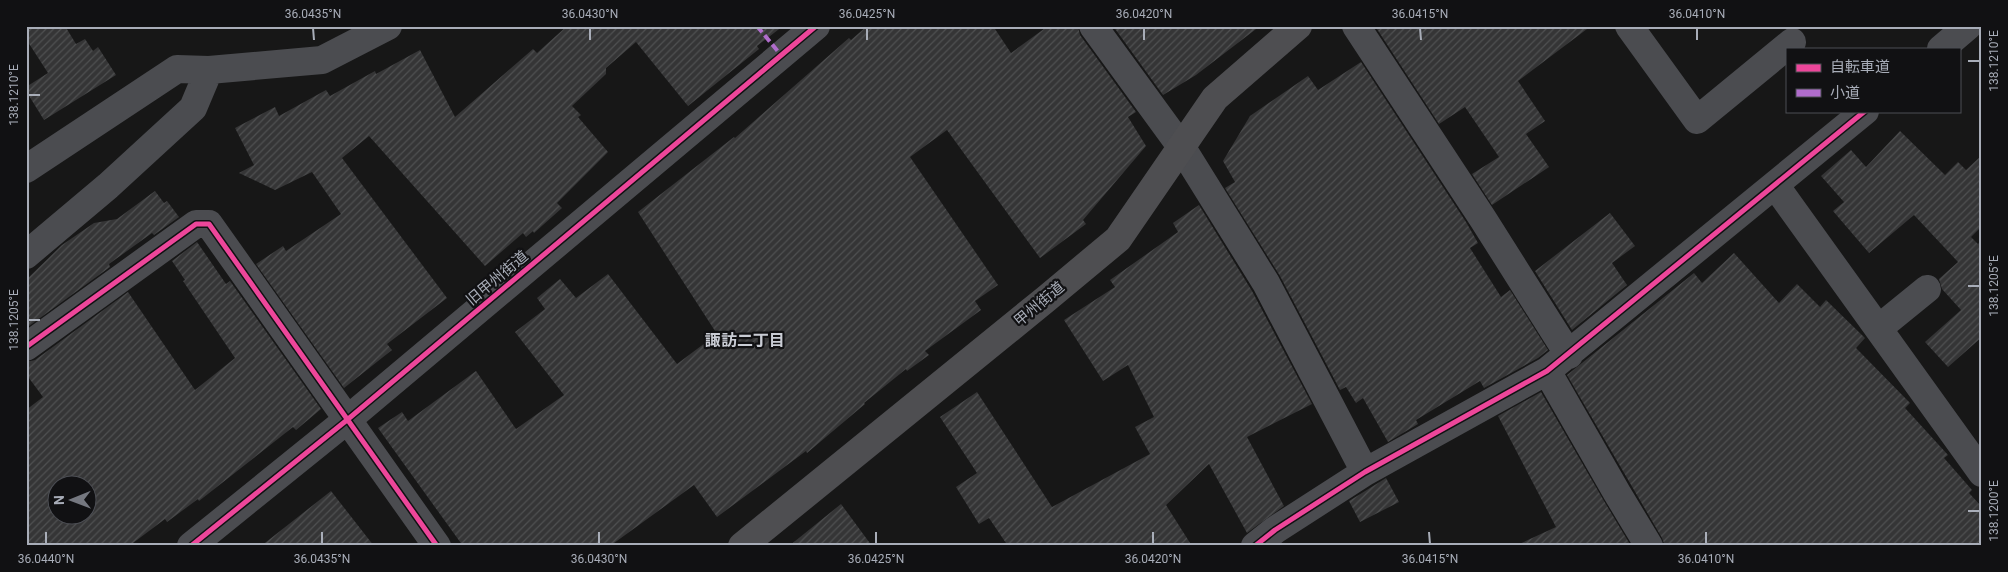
<svg xmlns="http://www.w3.org/2000/svg" width="2008" height="572" viewBox="0 0 2008 572" font-family="Roboto,'Noto Sans JP',sans-serif">
<style>
.building{fill:url(#building-hatch);fill-rule:evenodd}
.lines{fill:none;stroke-linecap:round;stroke-linejoin:round}
.street{stroke:#4b4c50;stroke-width:28}
.highway{stroke:#4e4e51;stroke-width:28}
.quiet{stroke:#b06ccc;stroke-width:4;stroke-dasharray:8 4;stroke-linecap:butt}
.cycleway-casing{stroke:#111113;stroke-width:8}
.cycleway{stroke:#ed469a;stroke-width:5}
.ticks{fill:none;stroke:#a8adb8;stroke-width:2}
.labels{text-anchor:middle;stroke-width:4.5;stroke-linejoin:round;paint-order:stroke}
.street-label{font-size:15px;fill:#a8adb8;stroke:#111113}
.neighbourhood-label{font-size:16px;font-weight:bold;fill:#c9ccd4;stroke:#111113}
.neatline{fill:none;stroke:#a8adb8;stroke-width:2}
.ticks-label{font-size:12px;text-anchor:middle;fill:#a8adb8}
</style>
<defs>
<pattern id="building-hatch" width="6" height="6" patternUnits="userSpaceOnUse" patternTransform="scale(1.25)"><rect width="6" height="6" fill="#353536"/><path d="M-1 1l2-2M0 6l6-6M5 7l2-2" fill="none" stroke="#4f5051"/></pattern>
</defs>
<rect width="100%" height="100%" fill="#171717"/>
<path class="building" d="M26,26H65L76,44L85,39L93,51L98,47L116,75L44,120L26,91V87L48,73L26,39Z
M567,26H783L757,46L759,49L688,106L636,42L606,68V74L572,106L581,115L578,117L608,152L557,203L562,208L534,233L533,231L526,237L523,233L485,266L369,136L342,158L447,298L387,344L392,350L344,388L256,264L283,246L286,251L341,214L312,172L275,190L239,173L254,165L235,128L275,107L279,116L326,90L330,96L375,71L376,74L420,50L455,117L533,49L537,53Z
M867,26H993L1011,53L1048,26H1078L1080,35L1136,112L1128,117L1146,146L1083,220L1086,224L1040,258L947,130L910,157L998,285L975,301L981,310L925,351L929,355L907,371L906,369L864,403L865,404L807,453L806,451L717,517L694,485L610,546H463L378,428L402,412L408,421L476,371L516,429L564,395L515,332L545,309L537,298L560,279L576,298L608,274L677,364L717,334L638,212L734,137L735,138L849,38L851,40Z
M1113,26H1260L1196,75L1163,95Z
M1375,26H1591L1518,81L1545,121L1526,134L1549,167L1492,205L1472,174L1499,157L1465,107L1439,124Z
M1361,62L1466,222L1478,243L1470,248L1501,297L1510,290L1548,350L1538,358L1484,388L1480,381L1416,420L1418,424L1388,442L1363,398L1356,403L1346,387L1340,390L1280,276L1225,188L1235,182L1223,161L1250,116L1308,76L1318,90Z
M1900,131L1945,175L1958,162L1966,170L1982,155V226L1971,237L1978,244L1982,240V337L1948,367L1925,342L1961,310L1942,289L1939,279L1958,262L1914,215L1869,253L1833,211L1844,202L1821,176L1851,150L1866,167Z
M155,191L164,203L167,201L179,217L154,235L152,233L109,264L110,267L29,326L26,323V280L62,245L94,223L117,219Z
M1199,205L1252,291L1312,404L1247,437L1284,506L1247,533L1209,464L1166,505L1192,546H1008L989,518L979,524L956,487L977,473L940,417L977,392L1052,507L1150,454L1135,427L1154,417L1128,365L1103,381L1064,320L1115,287L1110,280L1178,232L1173,223Z
M1610,213L1635,246L1612,263L1627,285L1572,330L1535,271Z
M197,242L226,284L230,281L321,409L296,430L293,427L199,501L198,499L167,522L165,519L129,546H26V410L43,397L26,374V362L35,360L128,292L195,390L235,358L183,281L185,280L172,261ZM58,484H88V514H58Z
M1734,253L1779,303L1797,284L1820,307L1826,300L1865,338L1856,348L1910,403L1905,408L1948,455L1944,458L1972,490L1969,493L1982,507V546H1665L1662,538L1567,375L1694,273L1702,283Z
M1541,392L1604,501L1631,546H1515L1556,527L1498,416Z
M1386,478L1399,502L1360,522L1349,501Z
M331,491L374,546H261Z
M841,504L872,546H789Z"/>
<g class="lines">
<path class="street" d="M1093,26L1182,148L1266,283L1365,472
M1356,26L1483,219L1569,355
M1629,26L1697,120L1792,42
M1941,49L1968,26
M26,169L177,69L209,70L322,60L388,26
M1775,185L1982,473
M26,255L108,186L193,108L209,70
M1879,328L1927,289
M26,347L196,224H209L437,546
M1547,371L1617,493L1649,546
M191,546L347,420L816,26
M1255,546L1275,530L1365,472L1547,371L1865,111"/>
<path class="highway" d="M742,546L1046,299L1118,239L1215,98L1298,26"/>
<path class="quiet" d="M757,26L781,55"/>
<defs>
<path id="cycleway" d="M26,347L196,224H209L437,546
M191,546L347,420L816,26
M1255,546L1275,530L1365,472L1547,371L1865,111"/>
</defs>
<use href="#cycleway" class="cycleway-casing"/>
<use href="#cycleway" class="cycleway"/>
</g>
<path class="ticks" d="M313,28L314,40M590,28V40M867,28V40M1144,28V40M1420,28L1421,40M1697,28V40M1968,61H1980M28,95H40M1968,286H1980M28,320H40M1968,511H1980M46,532V544M322,532V544M599,532V544M876,532V544M1153,532V544M1429,532L1430,544M1706,532V544"/>
<g class="labels">
<g class="street-label">
<text transform="translate(497 278) rotate(-40)" y="5">旧甲州街道</text>
<text transform="translate(1039 304) rotate(-40)" y="5">甲州街道</text>
</g>
<g class="neighbourhood-label">
<text x="745" y="346">諏訪二丁目</text>
</g>
</g>
<rect width="2008" height="572" fill="none" stroke="#111113" stroke-width="55"/>
<rect x="1786" y="48" width="175" height="65" fill="#111113" stroke="#4d4f55"/>
<rect x="1796" y="64" width="25" height="8" fill="#ed469a" stroke="#4d4f55"/>
<text x="1830" y="72" font-size="15" fill="#a8adb8">自転車道</text>
<rect x="1796" y="89" width="25" height="8" fill="#b06ccc" stroke="#4d4f55"/>
<text x="1830" y="98" font-size="15" fill="#a8adb8">小道</text>
<g transform="translate(72 500) rotate(269)"><circle r="24" fill="#111113" stroke="#4d4f55"/>
<path d="M0-4L9 19L0 12L-9 19Z" fill="#757880"/>
<text y="-8" font-size="14" font-weight="bold" text-anchor="middle" fill="#a8adb8">N</text>
</g>
<rect x="28" y="28" width="1952" height="516" class="neatline"/>
<g class="ticks-label">
<text x="313" y="18">36.0435°N</text>
<text x="590" y="18">36.0430°N</text>
<text x="867" y="18">36.0425°N</text>
<text x="1144" y="18">36.0420°N</text>
<text x="1420" y="18">36.0415°N</text>
<text x="1697" y="18">36.0410°N</text>
<text transform="translate(1994 61) rotate(-90)" y="4">138.1210°E</text>
<text transform="translate(14 95) rotate(-90)" y="4">138.1210°E</text>
<text transform="translate(1994 286) rotate(-90)" y="4">138.1205°E</text>
<text transform="translate(14 320) rotate(-90)" y="4">138.1205°E</text>
<text transform="translate(1994 511) rotate(-90)" y="4">138.1200°E</text>
<text x="46" y="563">36.0440°N</text>
<text x="322" y="563">36.0435°N</text>
<text x="599" y="563">36.0430°N</text>
<text x="876" y="563">36.0425°N</text>
<text x="1153" y="563">36.0420°N</text>
<text x="1430" y="563">36.0415°N</text>
<text x="1706" y="563">36.0410°N</text>
</g>
</svg>
